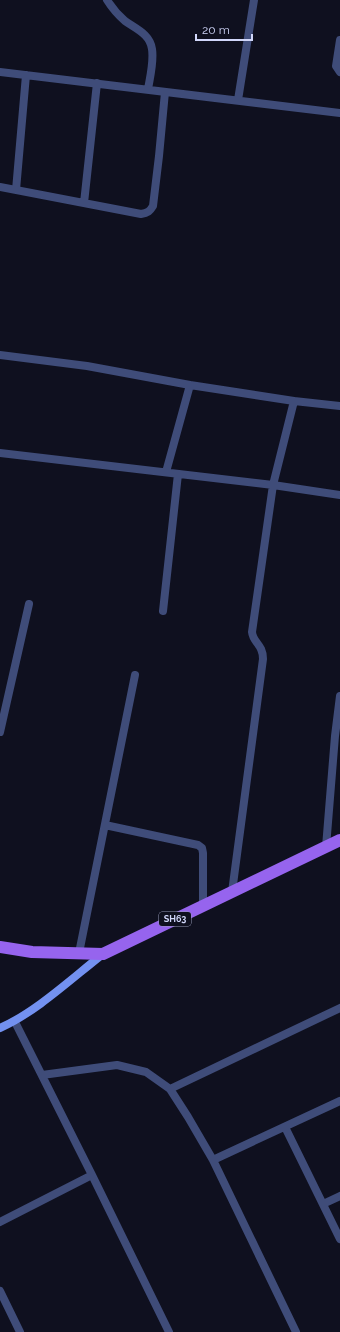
<svg xmlns="http://www.w3.org/2000/svg" width="340" height="1332" viewBox="0 0 340 1332" font-family="Raleway,sans-serif">
<style>
.lines{fill:none;stroke-linecap:round;stroke-linejoin:round}
.street{stroke:#3f4c79;stroke-width:8}
.secondary{stroke:#7391f0;stroke-width:8}
.primary{stroke:#9664ee;stroke-width:12}
.labels{text-anchor:middle;stroke-width:3.5;stroke-linejoin:round;paint-order:stroke}
.shield{fill:#0f101f;stroke:#979bb8;stroke-width:1}
.shield-label{font-size:9px;font-weight:bold;fill:#d1d7fa}
</style>
<rect width="100%" height="100%" fill="#0f101f"/>
<g class="lines">
<path class="street" d="M107,0C112,8 118,15 125,21C136,29 150,34 152,49C154,62 150,77 148,89
M340,40L336,66L340,72
M0,72L340,113
M238,100L254,0
M0,187L141,214C148,213 150,211 153,206L159,156L165,92
M16,190L26,75
M84,203L97,83
M0,355L87,366L190,385
M0,453L273,485L340,495
M166,472L190,385L294,401L340,406
M163,611L178,474
M0,732L29,604
M105,825L198,845L202,848L203,853V906
M326,847L335,736L340,696
M232,892L263,659C263,644 253,643 252,632L273,485L294,401
M79,953L135,675
M15,1022L92,1175L169,1332
M42,1075L117,1065L146,1072L170,1089L188,1117L213,1160L296,1332
M170,1089L340,1008
M285,1127L340,1239
M213,1160L340,1101
M323,1204L340,1196
M0,1222L92,1175
M0,1291L20,1332"/>
<path class="secondary" d="M0,1028C36,1012 71,979 103,954"/>
<path class="primary" d="M0,947L32,952L103,954L340,840"/>
</g>
<g class="labels">
<rect class="shield" x="159" y="912" width="32" height="14" rx="3"/>
<g class="shield-label">
<text x="175" y="922">SH63</text>
</g>
</g>
<path d="M196 34v6h56v-6" fill="none" stroke="#d1d7fa" stroke-width="2"/>
<text x="202" y="34" font-size="12" fill="#d1d7fa" stroke="#0f101f" stroke-width="3" paint-order="stroke">20 m</text>
</svg>
